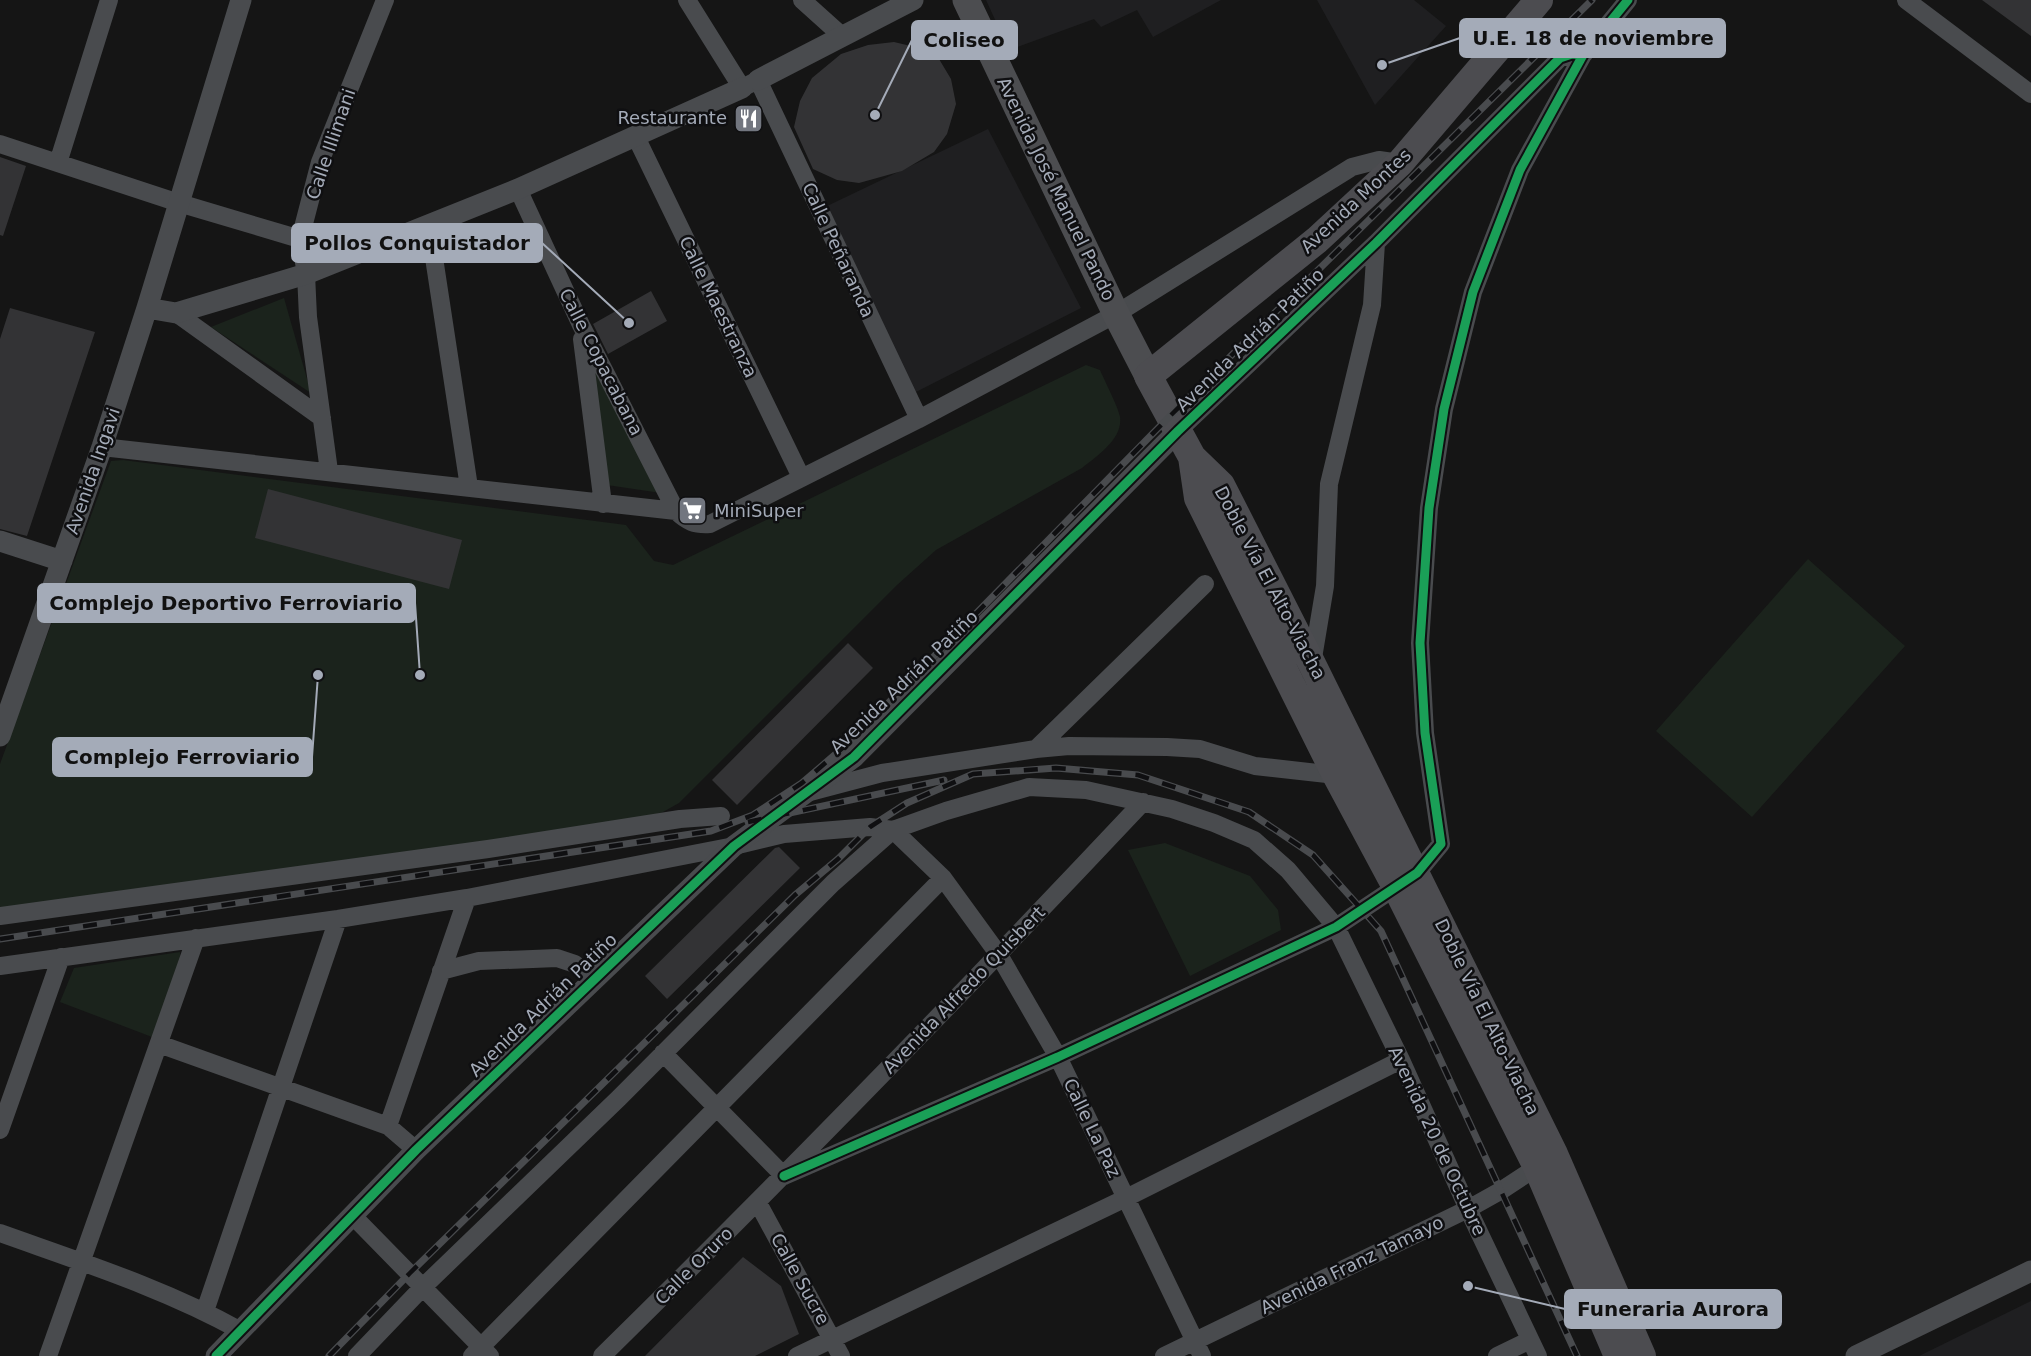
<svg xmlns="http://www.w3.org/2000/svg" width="2031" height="1356" viewBox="0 0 2031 1356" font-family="'DejaVu Sans',sans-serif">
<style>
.built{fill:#1f1f21}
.green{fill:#1b231c}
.building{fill:#333335}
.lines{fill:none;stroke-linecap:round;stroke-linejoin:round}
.minor{stroke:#494b4e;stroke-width:18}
.tertiary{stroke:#494b4e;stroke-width:21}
.primary{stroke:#4c4d50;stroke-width:27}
.trunk{stroke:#4c4c50;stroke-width:28}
.rail-casing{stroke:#494b4e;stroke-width:7}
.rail{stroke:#0f0f11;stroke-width:4.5;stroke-dasharray:14;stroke-linecap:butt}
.cycleway-casing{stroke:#0f0f11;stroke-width:13}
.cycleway{stroke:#1a9f57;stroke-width:9}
.labels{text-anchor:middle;stroke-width:5;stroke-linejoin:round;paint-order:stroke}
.poi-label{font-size:18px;fill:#a4abb8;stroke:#0f0f11;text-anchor:end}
.street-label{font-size:18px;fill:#a4abb8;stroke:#0f0f11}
.leader{fill:none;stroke:#a4abb8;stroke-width:2}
.callout-dot{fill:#a4abb8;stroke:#0f0f11;stroke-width:2}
.callout{fill:#a4abb8;stroke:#a4abb8;stroke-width:2}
.callout-label{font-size:20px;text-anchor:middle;font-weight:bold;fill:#111}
</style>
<rect width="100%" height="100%" fill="#151515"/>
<path class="built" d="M986,0H1221L1153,37L1137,10L1101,27L1094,19L1009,50Z
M1317,0H1414L1446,26L1375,105Z
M988,129L1081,308L914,393L823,208Z
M2031,1301V1356H1919Z"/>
<path class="green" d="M284,298L311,393L211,327Z
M588,355L661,493L607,485Z
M1086,365L1100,370C1105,382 1118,406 1120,417C1123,439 1097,456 1082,468L936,550L897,585L679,803L663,812L642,818L0,916V764L111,461L123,460L626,525L654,561L673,565Z
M1808,559L1905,646L1752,817L1656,731Z
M1165,843L1250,876L1278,910L1281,930L1190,976L1128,850Z
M180,952V964L152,1037L60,1002L74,968Z"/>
<path class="building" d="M1982,0H2031V36Z
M894,42L915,47L939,59L951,79L956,104L947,134L934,152L902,171L877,178L859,183L837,180L813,169L794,127L800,101L812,78L841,54L868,45Z
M0,157L26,166L3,236L0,235Z
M651,291L667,321L608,354L593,324Z
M10,308L95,332L27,536L0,529V339Z
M268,489L462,540L449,589L255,538Z
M848,643L873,668L737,805L712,780Z
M779,847L800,868L667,999L645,976L775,848Z
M743,1257L781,1286L799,1334L755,1356H645Z"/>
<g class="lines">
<path class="minor" d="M687,0L742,88L758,80L919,419
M802,0L842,36
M1906,0L2031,94
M636,137L801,477
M0,144L179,203L300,239
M58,163L109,0
M518,189L581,325L676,511C687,522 695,525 710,524L919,419L1116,314L1352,167L1379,160L1400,163
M429,225L469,487
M176,313L322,418
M582,339L603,504
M1178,431L1376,243L1560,58L1572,54L1583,55
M102,447L676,511
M329,471L308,317L306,274L300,239L320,162L385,0
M1312,664L1325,586L1329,484L1372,305L1376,243
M1036,749L1205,584
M810,792L882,773L1036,749L1069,746L1167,747L1200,749L1255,766L1336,775
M0,916L488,849L680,819L721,816
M0,966L338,919L467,898L734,846L784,834L870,827L893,830L943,878L999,955L1058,1057L1202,1356
M441,971L479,961L557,958L575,964L592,981
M159,1044L388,1126L416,1150
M663,1053L784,1176
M388,1126L467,898
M0,1130L61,957
M784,1176L1058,1057L1336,927L1417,873L1441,844L1425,733L1420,643L1429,508L1444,409L1473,292L1520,170L1583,55L1628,0
M758,1203L841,1356
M352,1215L490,1356
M0,1233C81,1262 166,1289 241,1331
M205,1311L338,919
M48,1356L196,938
M357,1356L423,1287L619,1098L833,883L893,830L946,811L1029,787L1086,790L1172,809L1214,823L1254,840L1288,870L1336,927L1401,1060L1468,1209L1538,1356
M472,1356L943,878
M602,1356C786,1175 966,990 1143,802
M797,1356L1126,1198L1401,1060
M1164,1356L1468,1209L1502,1190L1537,1167
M1497,1356L1530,1340"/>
<path class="tertiary" d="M758,80L913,0
M147,308L176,313L306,274L518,189L742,88
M0,541L62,561
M0,736L102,447L147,308L241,0
M216,1356L416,1150L734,846L854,757L1178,431
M1856,1356L2031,1271"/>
<path class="primary" d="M966,0L1116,314L1148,376"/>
<path class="trunk" d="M1539,0L1400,163L1317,240L1148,376L1192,457L1221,485L1312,664L1554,1154L1642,1356
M1192,457L1198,498L1336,775L1396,887L1537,1167L1618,1356"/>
<defs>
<path id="rail" d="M748,822L944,780
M0,939L711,831L753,815L802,783L852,740L1170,416L1592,0
M329,1356L410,1273L795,895L838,859L870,827L907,803L973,774L1056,768L1138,775L1249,812L1313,855L1381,931L1577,1356"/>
</defs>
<use href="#rail" class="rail-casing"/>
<use href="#rail" class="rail"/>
<defs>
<path id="cycleway" d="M784,1176L1058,1057L1336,927L1417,873L1441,844L1425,733L1420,643L1429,508L1444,409L1473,292L1520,170L1583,55L1628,0
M216,1356L416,1150L734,846L854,757L1178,431L1376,243L1560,58L1572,54L1583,55"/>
</defs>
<use href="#cycleway" class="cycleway-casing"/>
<use href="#cycleway" class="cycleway"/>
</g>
<defs>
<symbol id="restaurant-square" viewBox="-11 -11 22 22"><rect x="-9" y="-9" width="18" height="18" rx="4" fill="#72767f" stroke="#0f0f11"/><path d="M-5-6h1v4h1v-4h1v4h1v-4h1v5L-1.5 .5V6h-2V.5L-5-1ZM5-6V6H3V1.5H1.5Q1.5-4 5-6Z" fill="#fff"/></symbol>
<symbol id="supermarket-square" viewBox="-11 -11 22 22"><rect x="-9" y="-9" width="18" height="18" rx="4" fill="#72767f" stroke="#0f0f11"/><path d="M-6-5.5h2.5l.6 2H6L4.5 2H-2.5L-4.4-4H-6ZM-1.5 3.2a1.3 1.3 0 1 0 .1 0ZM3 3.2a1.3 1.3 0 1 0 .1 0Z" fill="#fff"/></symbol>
</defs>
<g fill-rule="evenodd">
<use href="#restaurant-square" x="732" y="102" width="33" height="33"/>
<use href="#supermarket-square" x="676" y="494" width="33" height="33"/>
</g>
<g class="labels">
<g class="poi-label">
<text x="727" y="124">Restaurante</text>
<text x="714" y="517" text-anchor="start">MiniSuper</text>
</g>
<g class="street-label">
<text transform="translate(331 144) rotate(-71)" y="6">Calle Illimani</text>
<text transform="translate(1056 189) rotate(64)" y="6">Avenida José Manuel Pando</text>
<text transform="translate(1356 201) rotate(-43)" y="6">Avenida Montes</text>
<text transform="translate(838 250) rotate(65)" y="6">Calle Peñaranda</text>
<text transform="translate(718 307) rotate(64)" y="6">Calle Maestranza</text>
<text transform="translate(1250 340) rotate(-44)" y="6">Avenida Adrián Patiño</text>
<text transform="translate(601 362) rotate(63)" y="6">Calle Copacabana</text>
<text transform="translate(93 471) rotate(-71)" y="6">Avenida Ingavi</text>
<text transform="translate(1270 583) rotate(62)" y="6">Doble Vía El Alto-Viacha</text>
<text transform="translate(904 682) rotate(-44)" y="6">Avenida Adrián Patiño</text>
<text transform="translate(964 990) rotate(-46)" y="6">Avenida Alfredo Quisbert</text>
<text transform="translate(543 1005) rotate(-44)" y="6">Avenida Adrián Patiño</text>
<text transform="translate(1487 1017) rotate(64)" y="6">Doble Vía El Alto-Viacha</text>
<text transform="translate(1092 1128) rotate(64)" y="6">Calle La Paz</text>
<text transform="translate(1437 1141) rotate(65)" y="6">Avenida 20 de Octubre</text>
<text transform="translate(1352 1265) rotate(-26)" y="6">Avenida Franz Tamayo</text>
<text transform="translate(694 1266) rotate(-45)" y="6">Calle Oruro</text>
<text transform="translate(800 1279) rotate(61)" y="6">Calle Sucre</text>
</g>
</g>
<path class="leader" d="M1382 65L1460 38M875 115L912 40M629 323L542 243M420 675L415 603M318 675L312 757M1468 1286L1565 1309"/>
<g class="callout-dot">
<circle cx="1382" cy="65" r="6"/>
<circle cx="875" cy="115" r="6"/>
<circle cx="629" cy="323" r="6"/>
<circle cx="420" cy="675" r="6"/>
<circle cx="318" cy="675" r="6"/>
<circle cx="1468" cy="1286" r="6"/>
</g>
<g class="callout">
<rect x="1460" y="19" width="265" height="38" rx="6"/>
<rect x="912" y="21" width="105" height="38" rx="6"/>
<rect x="292" y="224" width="250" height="38" rx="6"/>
<rect x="38" y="584" width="377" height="38" rx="6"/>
<rect x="53" y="738" width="259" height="38" rx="6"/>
<rect x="1565" y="1290" width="216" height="38" rx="6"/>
</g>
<g class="callout-label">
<text x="1593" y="45">U.E. 18 de noviembre</text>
<text x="964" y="47">Coliseo</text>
<text x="417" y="250">Pollos Conquistador</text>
<text x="226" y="610">Complejo Deportivo Ferroviario</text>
<text x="182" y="764">Complejo Ferroviario</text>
<text x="1673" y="1316">Funeraria Aurora</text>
</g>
</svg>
